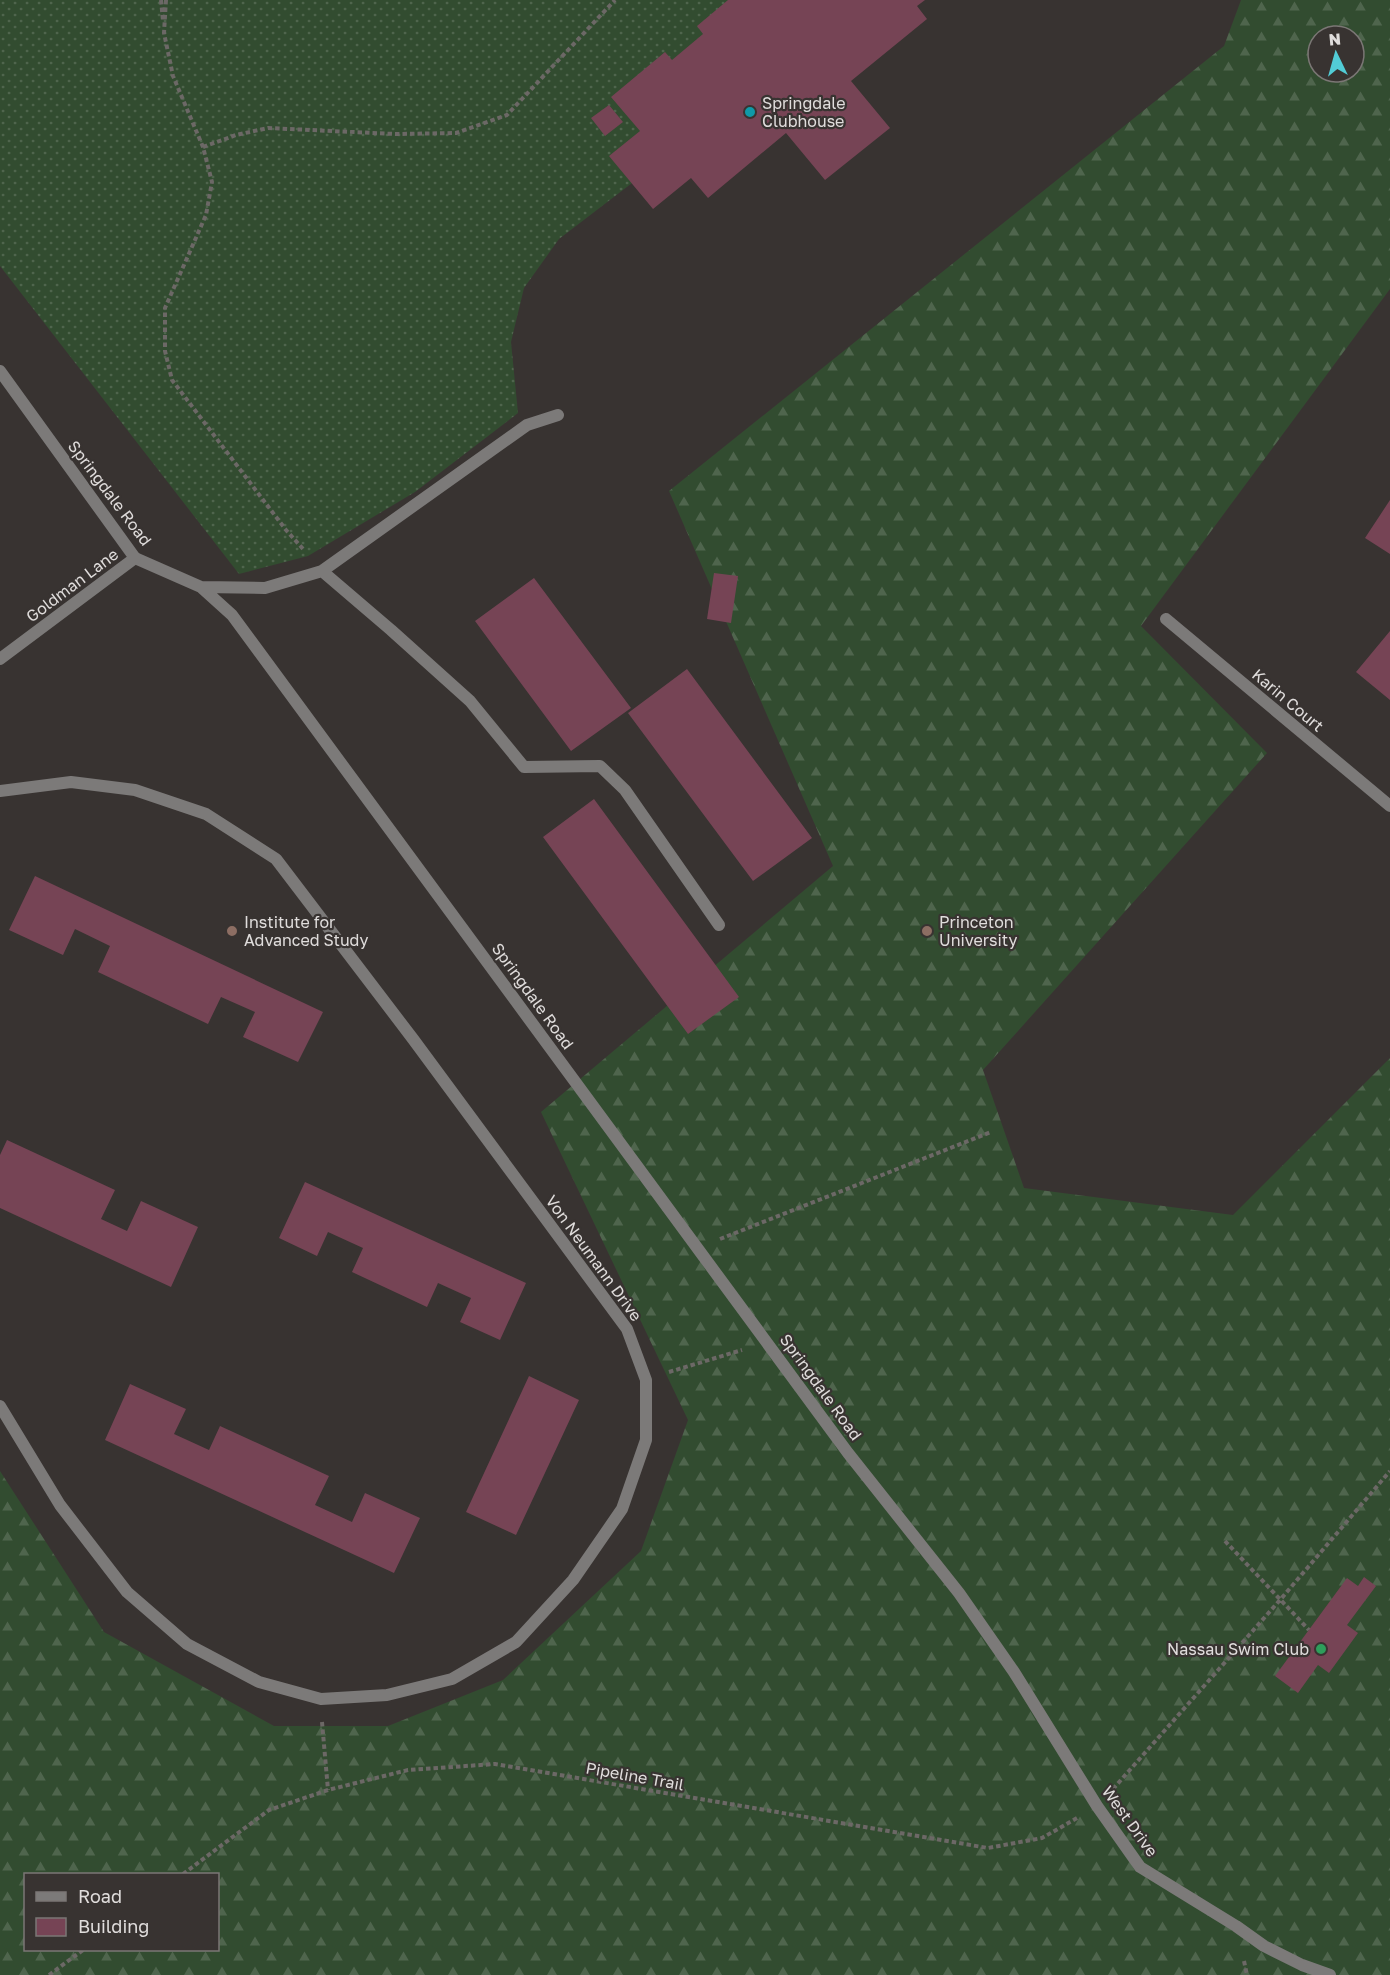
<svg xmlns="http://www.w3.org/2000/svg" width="1390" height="1975" viewBox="0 0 1390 1975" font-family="'Golos Text',sans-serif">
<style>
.grass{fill:url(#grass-dots)}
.forest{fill:url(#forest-firs);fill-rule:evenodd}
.building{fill:#764455}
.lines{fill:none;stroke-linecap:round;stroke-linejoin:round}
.path{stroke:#6c6866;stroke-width:4;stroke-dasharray:4.5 3;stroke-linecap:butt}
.service{stroke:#7c7a79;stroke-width:12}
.minor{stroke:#7c7a79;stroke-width:12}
.culture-dot{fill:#0f9aa8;stroke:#383331;stroke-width:2}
.education-dot{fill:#8d6e63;stroke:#383331;stroke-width:2}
.leisure-dot{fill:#2e9e5b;stroke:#383331;stroke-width:2}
.labels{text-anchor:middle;stroke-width:4.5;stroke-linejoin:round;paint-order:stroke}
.poi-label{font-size:16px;fill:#e0dddc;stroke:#383331;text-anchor:start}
.street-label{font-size:16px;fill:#e0dddc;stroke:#383331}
</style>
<defs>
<pattern id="grass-dots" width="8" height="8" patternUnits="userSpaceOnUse" patternTransform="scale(1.5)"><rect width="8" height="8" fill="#324c30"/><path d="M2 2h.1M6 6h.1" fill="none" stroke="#4f654d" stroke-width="1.8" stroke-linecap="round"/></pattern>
<pattern id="forest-firs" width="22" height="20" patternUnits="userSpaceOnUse" patternTransform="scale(1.5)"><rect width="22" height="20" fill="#324c30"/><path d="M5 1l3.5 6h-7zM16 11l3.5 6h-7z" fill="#4f654d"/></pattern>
</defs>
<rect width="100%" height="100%" fill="#383331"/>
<path class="grass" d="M0,0H871L559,239L524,288L511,342L518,413L415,492L308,556L239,574L0,266Z"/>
<path class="forest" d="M1241,0H1390V289L1141,626L1267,753L983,1070L1024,1188L1233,1215L1390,1058V1975H0V1471L104,1632L274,1726H388L503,1680L641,1551L688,1420L541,1112L833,866L669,491L1224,46ZM1318,36H1354V72H1318ZM26,1874H218V1950H26Z"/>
<path class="building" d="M728,0H925L917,6L927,19L851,81L890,128L825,180L786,133L708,198L691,178L653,209L609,156L640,131L611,97L665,52L672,60L703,34L697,26Z
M609,105L623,122L605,136L591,118Z
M1390,500V554L1365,538Z
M714,573L738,576L731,623L707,619Z
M534,578L631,708L571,751L475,621Z
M1390,631V700L1356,672Z
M687,669L812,838L753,881L628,713Z
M594,799L739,997L688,1034L543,837Z
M35,876L323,1012L298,1062L243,1037L255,1012L221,997L208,1024L98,972L110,946L75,929L63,955L9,930Z
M7,1140L115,1190L101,1219L127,1231L141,1201L198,1227L171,1287L0,1208V1155Z
M305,1182L526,1283L500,1340L460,1322L471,1298L438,1283L427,1307L352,1272L363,1248L328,1232L317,1256L279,1238Z
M529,1376L579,1400L516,1535L466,1512Z
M130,1384L186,1409L174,1434L209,1450L220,1426L329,1476L315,1505L352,1522L365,1493L420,1518L394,1573L105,1440Z
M1364,1577L1376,1586L1347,1625L1358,1633L1329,1673L1318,1665L1298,1693L1275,1676L1347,1578L1358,1586Z"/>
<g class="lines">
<path class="path" d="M161,0L163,21
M166,0L164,33L173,76L203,147L212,182L206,215L165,308V351L172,380L286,530L304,550
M203,147L236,135L268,128L395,134L456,133L507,115L615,0
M720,1239L991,1132
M669,1372L742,1350
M1225,1541L1309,1630
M322,1722L328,1790
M1113,1789L1280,1600L1390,1471
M183,1874L269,1810L328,1790L408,1770L495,1764L988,1848L1042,1838L1077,1818
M1244,1961L1247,1975
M49,1975L83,1950"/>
<path class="service" d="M135,558L201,587L232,615L848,1453L959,1593L1014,1672L1097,1806L1140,1867L1236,1926L1264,1946L1302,1965L1330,1975
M322,571L391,630L470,701L524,767L600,766L625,790L719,925
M201,587L265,588L322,571L527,425L558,415"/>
<path class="minor" d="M0,371L135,558L0,659
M1166,619L1390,806
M0,791L71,782L135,790L206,814L276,859L413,1039L627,1329L646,1380V1440L622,1509L573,1580L516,1642L452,1679L387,1695L321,1699L259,1682L187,1644L127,1592L60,1505L0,1406"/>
</g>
<circle class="culture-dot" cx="750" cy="112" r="6"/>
<g class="education-dot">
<circle cx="232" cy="931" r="6"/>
<circle cx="927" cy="931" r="6"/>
</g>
<circle class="leisure-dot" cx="1321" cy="1649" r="6"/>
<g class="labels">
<g class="poi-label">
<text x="762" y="109">Springdale<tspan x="762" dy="18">Clubhouse</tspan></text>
<text x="244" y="928">Institute for<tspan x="244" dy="18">Advanced Study</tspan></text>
<text x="939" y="928">Princeton<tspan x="939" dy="18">University</tspan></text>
<text x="1309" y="1655" text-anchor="end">Nassau Swim Club</text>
</g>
<g class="street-label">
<text transform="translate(110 493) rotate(53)" y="6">Springdale Road</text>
<text transform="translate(72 585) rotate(-37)" y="6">Goldman Lane</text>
<text transform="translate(1288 700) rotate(40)" y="6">Karin Court</text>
<text transform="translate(533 996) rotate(54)" y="6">Springdale Road</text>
<text transform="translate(594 1258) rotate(54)" y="6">Von Neumann Drive</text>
<text transform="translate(821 1387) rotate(54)" y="6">Springdale Road</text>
<text transform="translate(635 1776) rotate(10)" y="6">Pipeline Trail</text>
<text transform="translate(1130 1821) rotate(54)" y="6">West Drive</text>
</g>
</g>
<rect x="24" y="1873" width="195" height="78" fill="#383331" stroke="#7b7775" stroke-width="1.5"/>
<rect x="36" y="1892" width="30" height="9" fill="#7c7a79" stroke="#7b7775" stroke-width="1.5"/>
<text x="78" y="1903" font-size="18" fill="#e0dddc">Road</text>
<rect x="36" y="1918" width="30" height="18" fill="#764455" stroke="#7b7775" stroke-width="1.5"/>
<text x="78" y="1933" font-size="18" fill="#e0dddc">Building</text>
<g transform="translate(1336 54) rotate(355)"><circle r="28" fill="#383331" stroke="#7b7775" stroke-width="1.5"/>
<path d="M0-4.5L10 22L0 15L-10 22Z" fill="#52ccd6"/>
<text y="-9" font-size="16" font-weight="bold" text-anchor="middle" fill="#e0dddc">N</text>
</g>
</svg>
